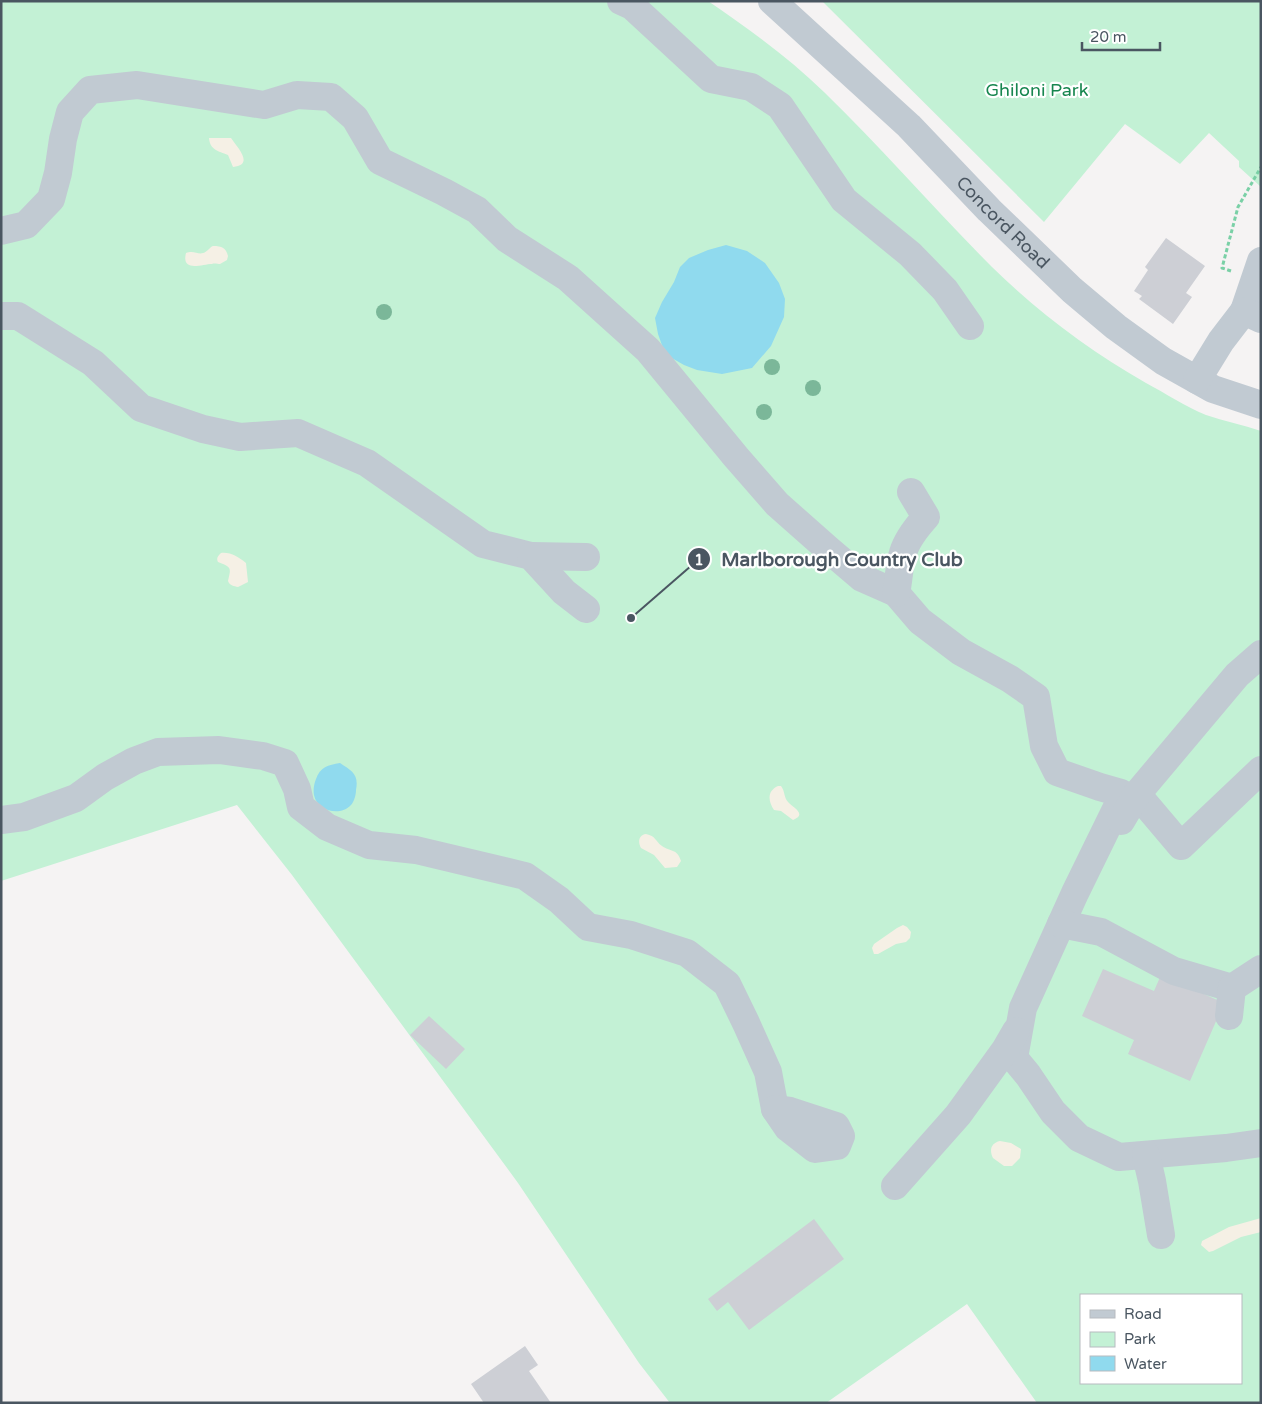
<svg xmlns="http://www.w3.org/2000/svg" width="1262" height="1404" viewBox="0 0 1262 1404" font-family="'Varela Round',sans-serif">
<style>
.green{fill:#c3f1d5;fill-rule:evenodd}
.sand{fill:#f5f0e5}
.water{fill:#90daee}
.building{fill:#cdcfd5}
.lines{fill:none;stroke-linecap:round;stroke-linejoin:round}
.path{stroke:#7ad0a6;stroke-width:3;stroke-dasharray:4 2.5;stroke-linecap:butt}
.minor{stroke:#c1cad2;stroke-width:28}
.tree{fill:#7bb799}
.labels{text-anchor:middle;stroke-width:4.5;stroke-linejoin:round;paint-order:stroke}
.park-label{font-size:18px;fill:#17864f;stroke:#fff}
.street-label{font-size:18px;fill:#4a5661;stroke:#fff}
.leader{fill:none;stroke:#4a5661;stroke-width:2}
.callout-dot{fill:#4a5661;stroke:#fff;stroke-width:2}
.mark-label{font-size:15px;text-anchor:middle;font-weight:bold;fill:#fff}
.callout-label{font-size:19px;text-anchor:middle;font-weight:bold;fill:#4a5661;stroke:#fff;stroke-width:4.5;stroke-linejoin:round;paint-order:stroke}
</style>
<rect width="100%" height="100%" fill="#f5f3f3"/>
<path class="green" d="M1,1H708C749,29 789,58 824,92C882,148 935,210 992,267C1038,312 1090,351 1146,383C1165,393 1186,407 1206,415C1224,421 1243,425 1261,431V1403H1037L967,1304L826,1403H670L639,1363L518,1183L292,875L237,805L1,881ZM1081,1295H1241V1383H1081Z
M822,1H1261V187L1239,167V161L1209,133L1180,164L1125,124L1044,222Z"/>
<path class="sand" d="M209,138H231C237,147 255,165 233,167L228,155C218,151 210,150 209,138Z
M213,246C222,246 226,248 228,256L227,260L220,264C218,264 214,263 212,264C202,264 181,273 186,253C194,250 198,255 203,253C206,253 210,247 213,246Z
M221,553C231,552 238,557 246,563L248,582L238,587C234,586 230,586 228,581C231,568 232,567 218,562C216,558 218,556 221,553Z
M778,786H781C785,791 784,798 788,802C792,807 808,814 793,820L781,811L774,810C768,801 767,791 778,786Z
M646,834C656,836 655,841 662,846C670,852 677,848 681,861L677,867L665,868L654,855L641,848C638,843 638,835 646,834Z
M903,925L907,927L911,932L910,938L906,942L896,944L878,954H874L872,948L874,944L897,928Z
M1000,1141L1011,1143L1021,1149L1020,1158L1012,1166H1004L993,1158C989,1150 991,1143 1000,1141Z
M1261,1218V1232L1241,1237L1213,1251L1209,1252L1201,1245L1202,1241L1229,1227Z"/>
<path class="water" d="M726,245L747,251L765,263L779,283L785,299L784,317L771,346L752,368L722,374L697,370L684,365L670,357L663,348L658,334L655,318L662,302L674,282L680,267L689,258L708,250Z
M340,763C352,771 359,774 356,790C356,795 354,802 351,805C340,817 317,811 314,795C313,790 314,784 316,779C320,767 328,765 340,763Z"/>
<path class="building" d="M1166,238L1205,266L1186,293L1192,297L1173,324L1139,299L1142,296L1134,291L1148,270L1145,267Z
M1103,969L1154,991L1161,975L1224,1003L1190,1081L1128,1054L1134,1040L1082,1016Z
M429,1016L465,1049L446,1069L410,1035Z
M814,1219L844,1259L749,1330L728,1302L717,1311L708,1299Z
M525,1346L538,1365L529,1371L551,1403H484L471,1384Z"/>
<g class="lines">
<path class="path" d="M1231,271L1222,268L1238,207L1261,167"/>
<g class="minor">
<path d="M621,1L632,6L711,79L751,87L780,106L844,200L910,254L945,290L970,326"/>
<path id="s1" d="M772,1L909,126L989,210L1072,290L1116,327L1163,361L1213,389L1261,405"/>
<path d="M1,231L26,225L51,199L58,173L63,139L70,112L90,90L137,85L264,105L297,95L331,97L355,118L380,161L444,192L477,210L507,239L568,278L648,350L736,457L777,504L829,550L862,578L896,593L920,621L961,652L1010,679L1036,697L1044,746L1057,772L1100,787L1121,793L1120,801L1075,893L1023,1008L1014,1058L1028,1075L1053,1112L1079,1138L1119,1157L1226,1148L1261,1143"/>
<path d="M1244,311L1261,261"/>
<path d="M1,316H18L93,363L141,408L203,429L240,437L298,433L367,463L483,544L531,556L564,592L586,609"/>
<path d="M1197,380L1221,341L1244,311L1261,319"/>
<path d="M531,556L586,557"/>
<path d="M896,593C899,580 899,565 903,553C907,539 917,527 926,517L911,492"/>
<path d="M1137,794L1181,846L1261,770"/>
<path d="M1,820L24,817L76,798L105,777L134,761L158,752L219,750L263,756L285,763L297,789L301,807L327,827L369,845L416,850L525,876L559,900L588,927L631,935L687,953L727,984L746,1023L768,1072L775,1109"/>
<path d="M1121,821L1137,794L1237,675L1261,654"/>
<path d="M1061,924L1101,932L1174,971L1232,988"/>
<path d="M1229,1016L1232,988L1261,969"/>
<path d="M775,1109L790,1111L836,1126L841,1136L837,1146L815,1149L788,1128Z"/>
<path d="M1146,1155L1152,1181L1161,1235"/>
<path d="M895,1186L958,1115L1005,1050L1016,1031"/>
</g>
</g>
<g class="tree">
<circle cx="384" cy="312" r="8"/>
<circle cx="772" cy="367" r="8"/>
<circle cx="813" cy="388" r="8"/>
<circle cx="764" cy="412" r="8"/>
</g>
<g class="labels">
<g class="park-label">
<text x="1037" y="96">Ghiloni Park</text>
</g>
<g class="street-label">
<text dy="6" stroke="none"><textPath href="#s1" startOffset="320">Concord Road</textPath></text>
</g>
</g>
<path class="leader" d="M631 618L699 559"/>
<g class="callout-dot">
<circle cx="631" cy="618" r="5"/>
<circle cx="699" cy="559" r="12"/>
</g>
<g class="mark-label">
<text x="699" y="565">1</text>
</g>
<g class="callout-label">
<text x="842" y="566">Marlborough Country Club</text>
</g>
<rect width="1262" height="1404" fill="none" stroke="#4a5661" stroke-width="5"/>
<rect x="1080" y="1294" width="162" height="90" fill="#ffffff" stroke="#b7bbc0"/>
<rect x="1090" y="1310" width="25" height="8" fill="#c1cad2" stroke="#b7bbc0"/>
<text x="1124" y="1319" font-size="15" fill="#4a5661">Road</text>
<rect x="1090" y="1332" width="25" height="15" fill="#c3f1d5" stroke="#b7bbc0"/>
<text x="1124" y="1344" font-size="15" fill="#4a5661">Park</text>
<rect x="1090" y="1356" width="25" height="15" fill="#90daee" stroke="#b7bbc0"/>
<text x="1124" y="1369" font-size="15" fill="#4a5661">Water</text>
<path d="M1082 42v8h78v-8" fill="none" stroke="#4a5661" stroke-width="2.5"/>
<text x="1090" y="42" font-size="15" fill="#4a5661" stroke="#ffffff" stroke-width="4" paint-order="stroke">20 m</text>
</svg>
